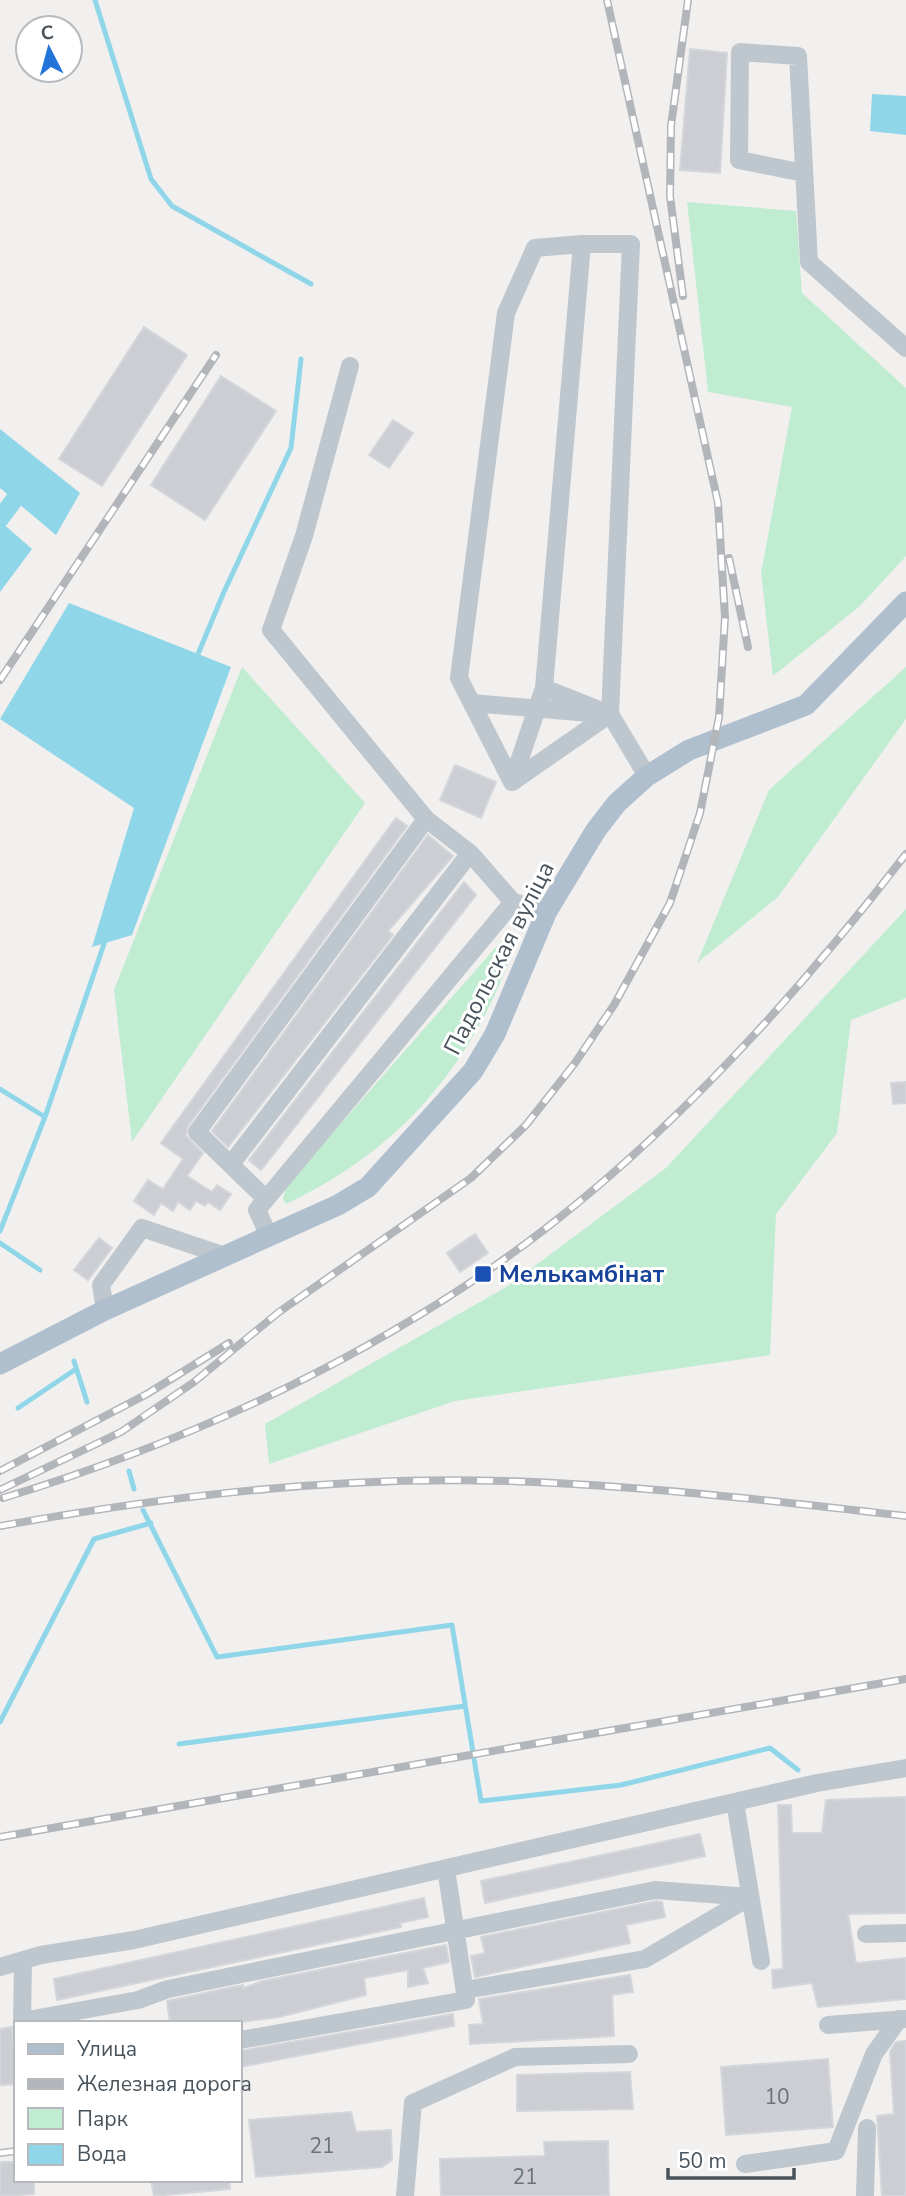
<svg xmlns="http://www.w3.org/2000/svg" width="906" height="2196" viewBox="0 0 906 2196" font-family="'Nunito Sans',sans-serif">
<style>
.green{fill:#c0edd1}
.water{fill:#8fd6e8}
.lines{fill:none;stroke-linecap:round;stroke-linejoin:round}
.stream{stroke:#8fd6e8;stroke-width:5}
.canal{stroke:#8fd6e8;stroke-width:18}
.building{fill:#ccced4;stroke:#d3d6da;stroke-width:2}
.minor{stroke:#bec7cd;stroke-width:18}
.major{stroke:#b0bfcd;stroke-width:21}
.rail-casing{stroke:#b2b5b9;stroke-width:8}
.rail{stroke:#fff;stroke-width:5;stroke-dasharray:16;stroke-linecap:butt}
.transit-dot{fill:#1a4fb4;stroke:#fff;stroke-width:2.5}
.labels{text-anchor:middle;stroke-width:6;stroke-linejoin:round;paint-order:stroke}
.number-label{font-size:21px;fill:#69727a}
.street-label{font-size:24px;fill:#48535c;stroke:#fff}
.transit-label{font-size:24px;font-weight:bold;fill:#164399;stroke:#fff;text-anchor:start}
</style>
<rect width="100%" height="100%" fill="#f2efef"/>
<path class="green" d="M687,202L796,211L802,293L906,388V556L860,606L773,676L761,573L792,407L708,392Z
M242,667L365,803L132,1142L114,990Z
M906,667V719L778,897L697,963L769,790Z
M906,909V998L851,1020L837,1133L776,1214L770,1355L455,1401L269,1464L265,1424L508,1286L666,1168Z
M503,939L510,940L515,946C472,1065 401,1150 286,1204L283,1199L286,1186Z"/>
<path class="water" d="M872,94L906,96V135L870,131Z
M0,429L80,493L56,535L0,488Z
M0,521L32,549L0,592Z
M69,603L231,667L132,935L92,947L134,808L0,719Z"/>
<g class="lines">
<path class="stream" d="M95,0L151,179L172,206L311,284
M196,659L223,594L291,448L301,359
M0,1089L45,1117
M0,1231L45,1117L106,938
M0,1243L40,1270
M74,1361L87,1402
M18,1408L76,1369
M129,1471L134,1489
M143,1510L217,1657L452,1625L481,1801L621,1785L770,1748L798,1770
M0,1722L94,1539L151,1523
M179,1744L465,1706"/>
<path class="canal" d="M0,519L14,500"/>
</g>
<path class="building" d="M690,49L727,53L720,173L680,170Z
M144,327L187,355L102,486L59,459Z
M221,376L276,411L205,520L151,485Z
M393,420L413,433L389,468L369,455Z
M455,765L496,782L481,818L440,800Z
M396,818L407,826L188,1126L186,1136L203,1153L187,1176L212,1192L217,1185L231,1194L220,1210L208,1202L205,1206L196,1201L190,1210L178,1202L173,1211L161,1203L154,1215L134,1201L148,1180L163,1189L183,1159L161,1143Z
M428,835L453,856L388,931L393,935L228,1147L212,1131Z
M464,882L476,895L261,1170L249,1160Z
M906,1082V1103L893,1104L891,1083Z
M475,1234L488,1253L460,1272L447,1253Z
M99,1238L112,1248L88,1280L74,1270Z
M906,1797V1913L848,1914L856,1963L906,1958V1999L818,2007L812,1983L773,1988L772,1970L783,1969L778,1805H791L792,1833H822L826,1800Z
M700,1834L705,1856L485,1903L481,1881Z
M424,1898L428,1917L400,1923L401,1927L57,2000L54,1979Z
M656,1901L662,1902L665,1917L626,1925L630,1943L475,1977L471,1956L485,1953L481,1937Z
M446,1945L449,1962L423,1968L428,1983L408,1987V1970L364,1978L366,1995L279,2017L234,2023H170L167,2001L171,2000L243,1985V1988L263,1981Z
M630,1975L633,1992L612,1995L614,2036L470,2044L469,2025L483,2024L479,1999Z
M453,2014L454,2026L240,2067V2051Z
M12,2027L16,2084L0,2085V2029Z
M906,2041V2196H882L877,2116L894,2114L890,2052L896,2042Z
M828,2059L833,2127L726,2135L721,2067Z
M630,2072L633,2109L517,2111V2075Z
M351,2112L356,2132L391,2130L392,2160L382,2167L256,2177L249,2120Z
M608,2141L609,2196H441L440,2159L545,2156L544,2142Z
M0,2162H16V2180H34V2194L0,2196Z
M151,2180H229L230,2189L154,2196Z"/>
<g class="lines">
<path class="minor" d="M804,173L739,160L740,52L798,56C802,124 805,193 809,262L906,348
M582,244H631L610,714L512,782L459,678L506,313L535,248Z
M544,688L610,714L647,776
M472,703L589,713
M512,782L544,688L582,244
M513,902L547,911
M231,1164L470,853
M266,1199L197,1132L426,819
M269,1236L257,1210L513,902L470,853L426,819L271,630L304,536L350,366
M105,1310L101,1285L142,1228L225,1256
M735,1802L761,1961
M866,1934L906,1933
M0,1967L41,1955L134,1940L817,1783L906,1768
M465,1990L645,1959L750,1897
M22,2021L138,2000L168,1989L655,1890L750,1897
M22,2023L23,1960
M828,2025L906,2019
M240,2040L466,2000L446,1869
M745,2164L836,2151L874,2054L899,2019
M405,2196L413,2103L515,2057L629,2054
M865,2196L867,2128"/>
<path class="major" d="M0,1364L105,1310L338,1205L368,1187L473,1071L495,1034L547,911L596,830L617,803L647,776L689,750L806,705L906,602"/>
<defs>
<path id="rail" d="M683,296L670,196L671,126L688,0
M729,558L748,647
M0,680L216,355
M0,1471L147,1394L229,1343
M0,1490L121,1432L194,1382L279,1312L471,1178L526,1125L575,1063L614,1005L670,903L700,813L719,717L725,617L718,503L607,0
M3,1498C195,1440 385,1352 545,1229C680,1125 802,989 906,854
M0,1526C167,1496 335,1476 505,1481C639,1485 773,1501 906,1516
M0,1837L906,1679
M0,2153L16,2151"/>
</defs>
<use href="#rail" class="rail-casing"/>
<use href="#rail" class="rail"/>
</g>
<rect class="transit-dot" x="474" y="1265" width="18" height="18" rx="3.5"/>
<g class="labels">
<g class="number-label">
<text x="777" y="2104">10</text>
<text x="322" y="2153">21</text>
<text x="525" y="2184">21</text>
</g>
<g class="street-label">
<text transform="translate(499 958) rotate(-63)" y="8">Падольская вуліца</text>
</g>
<g class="transit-label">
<text x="499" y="1282">Мелькамбінат</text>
</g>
</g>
<rect x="14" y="2021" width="228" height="161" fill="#ffffff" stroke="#b6babe" stroke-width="2"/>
<rect x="28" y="2044" width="35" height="10" fill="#b0bfcd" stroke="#b6babe" stroke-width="2"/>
<text x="77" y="2056" font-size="21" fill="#48535c">Улица</text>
<rect x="28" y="2079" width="35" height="10" fill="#b2b5b9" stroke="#b6babe" stroke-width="2"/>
<text x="77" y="2091" font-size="21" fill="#48535c">Железная дорога</text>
<rect x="28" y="2108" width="35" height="21" fill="#c0edd1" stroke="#b6babe" stroke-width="2"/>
<text x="77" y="2126" font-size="21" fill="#48535c">Парк</text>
<rect x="28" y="2144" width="35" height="21" fill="#8fd6e8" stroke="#b6babe" stroke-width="2"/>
<text x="77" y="2161" font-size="21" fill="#48535c">Вода</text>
<g transform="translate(49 49) rotate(354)"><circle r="33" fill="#ffffff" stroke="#b6babe" stroke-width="2"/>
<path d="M0-5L12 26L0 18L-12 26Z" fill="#2274d9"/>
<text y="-10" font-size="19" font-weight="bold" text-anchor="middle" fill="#48535c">С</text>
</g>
<path d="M668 2168v10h126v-10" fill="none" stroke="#48535c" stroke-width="3.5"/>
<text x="678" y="2168" font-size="21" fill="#48535c" stroke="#ffffff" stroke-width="5" paint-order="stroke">50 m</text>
</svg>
